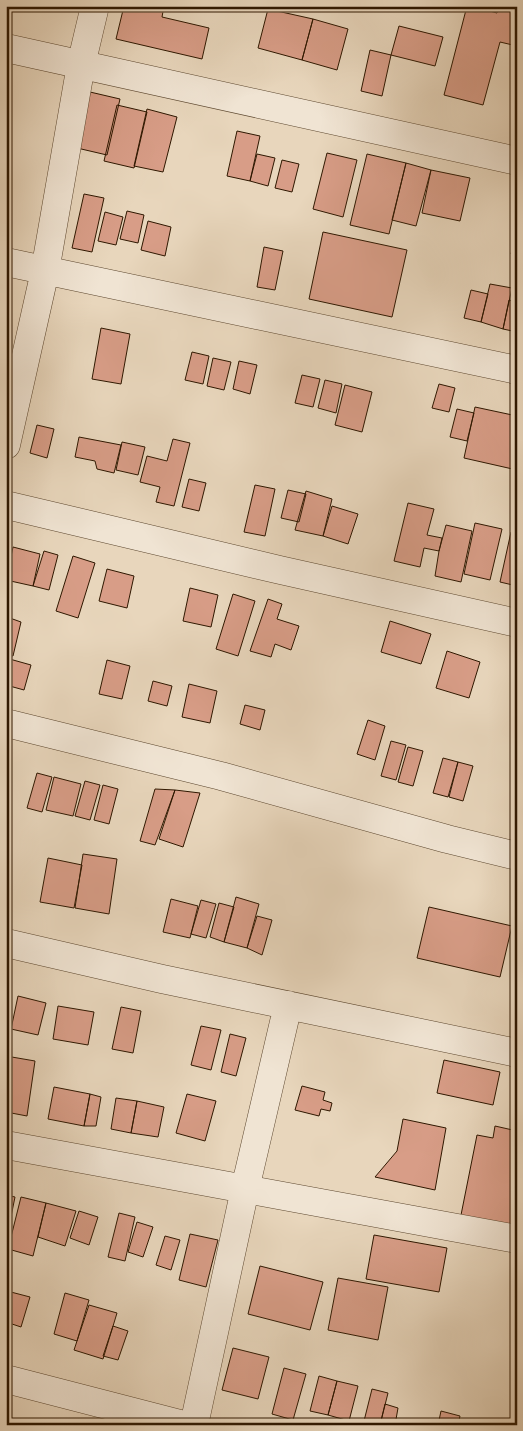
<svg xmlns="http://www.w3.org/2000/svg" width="523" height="1431" viewBox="0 0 523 1431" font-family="'Libre Caslon Text',serif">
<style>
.building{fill:#d89d87;stroke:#2e1700}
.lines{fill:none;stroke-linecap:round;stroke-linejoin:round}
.minor-casing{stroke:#5c472f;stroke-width:29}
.minor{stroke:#f0e4d3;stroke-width:28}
</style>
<rect width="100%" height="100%" fill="#e8d6bc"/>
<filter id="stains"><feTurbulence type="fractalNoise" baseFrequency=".004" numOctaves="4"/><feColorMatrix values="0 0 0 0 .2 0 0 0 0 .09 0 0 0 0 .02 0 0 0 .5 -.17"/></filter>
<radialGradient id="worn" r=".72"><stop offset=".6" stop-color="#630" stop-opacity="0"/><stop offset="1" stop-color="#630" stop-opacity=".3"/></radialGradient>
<path class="building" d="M124,6H164L162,17L209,28L202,59L116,39Z
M467,6H472L497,13L499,6H517V46L500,42L483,105L444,95Z
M268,9L313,19L302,60L258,48Z
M313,19L348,29L337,70L302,60Z
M399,26L443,37L435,66L391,55Z
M370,50L391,55L382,96L361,91Z
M90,92L120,99L107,155L77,148Z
M117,105L147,112L134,168L104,161Z
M147,109L177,117L163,172L134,166Z
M237,131L260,136L250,181L227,176Z
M327,153L357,160L343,217L313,209Z
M257,154L275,158L268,186L250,181Z
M367,154L406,163L389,234L350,225Z
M282,160L299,164L292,192L275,188Z
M406,163L431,170L416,226L392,220Z
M431,170L470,178L460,221L422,213Z
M84,194L104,198L92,252L72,248Z
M127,211L144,215L138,243L120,239Z
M105,212L123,217L116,245L98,241Z
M148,221L171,227L165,256L141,250Z
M517,229V256L511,254Z
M323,232L407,250L392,317L309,299Z
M264,247L283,251L275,290L257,287Z
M490,284L512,288L503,329L481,322Z
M471,290L488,294L481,322L464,318Z
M509,300L517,302V332L503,329Z
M101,328L130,334L121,384L92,379Z
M192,352L209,356L203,384L185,380Z
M213,358L231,362L224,390L207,386Z
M239,361L257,365L250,394L233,389Z
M302,375L320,379L313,407L295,403Z
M325,380L342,384L336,413L318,408Z
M439,384L455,388L449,412L432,408Z
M345,385L372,392L362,432L335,425Z
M475,407L517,416V470L464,458Z
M457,409L474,413L467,441L450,437Z
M37,425L54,429L47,458L30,453Z
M79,437L121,445L114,473L97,469L95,461L75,457Z
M173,439L190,443L174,506L156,502L160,487L140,482L147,456L167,461Z
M122,442L145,447L138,475L116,470Z
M189,479L206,483L199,511L182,507Z
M255,485L275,489L265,536L244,532Z
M288,490L306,494L299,522L281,518Z
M306,491L332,499L323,536L295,530Z
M408,503L434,509L427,535L442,538L439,551L424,548L420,567L394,561Z
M332,506L358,514L348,544L323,536Z
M475,523L502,529L490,580L464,574Z
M446,525L472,531L461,582L435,576L439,551Z
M511,532L517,533V586L500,582Z
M13,547L40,554L33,586L6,580Z
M44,551L58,555L49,590L33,586Z
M73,556L95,563L78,618L56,611Z
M107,569L134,576L127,608L99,601Z
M190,588L218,595L211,627L183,621Z
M233,594L255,601L238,656L216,649Z
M268,599L282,604L277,619L299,626L291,650L275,644L271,657L250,651Z
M7,617L21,622L13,656L6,655Z
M390,621L431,634L421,664L381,652Z
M447,651L480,662L469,698L436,688Z
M6,658L31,665L24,690L6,685Z
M107,660L130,666L122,699L99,694Z
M153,681L172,686L167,706L148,701Z
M189,684L217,691L210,723L182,717Z
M245,705L265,710L260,730L240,724Z
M368,720L385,726L375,760L357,754Z
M391,741L406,745L396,780L381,776Z
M408,747L423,751L413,786L398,782Z
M443,758L458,762L448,797L433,793Z
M458,762L473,766L463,801L449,797Z
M37,773L52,777L42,812L27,808Z
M54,777L81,784L73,816L46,810Z
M85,781L100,785L90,820L75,816Z
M103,785L118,789L109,824L94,820Z
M155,789L175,790L155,845L140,841Z
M175,790L200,793L183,847L159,839Z
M83,854L117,859L109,914L75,908Z
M48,858L82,865L74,908L40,902Z
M236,897L259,904L247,948L224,942Z
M171,899L198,906L190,938L163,932Z
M201,900L216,904L206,938L191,934Z
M219,903L234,907L224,942L210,937Z
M429,907L512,926L500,977L417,958Z
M257,916L272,920L262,955L247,948Z
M18,996L46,1003L38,1035L11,1029Z
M58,1006L94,1012L88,1045L53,1039Z
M121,1007L141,1011L133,1053L112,1049Z
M201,1026L221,1030L211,1070L191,1065Z
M230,1034L246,1038L236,1076L221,1072Z
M6,1056L35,1061L27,1116L6,1112Z
M444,1060L500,1072L493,1105L437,1093Z
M302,1086L325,1092L323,1100L332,1103L330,1111L321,1109L319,1116L295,1110Z
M54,1087L90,1094L84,1126L48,1119Z
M90,1094L101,1097L96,1126H84Z
M187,1094L216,1101L205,1141L176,1133Z
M116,1098L137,1101L131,1133L111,1129Z
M137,1101L164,1107L158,1137L131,1133Z
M403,1119L446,1128L435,1190L375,1177L397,1151Z
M495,1126L517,1131V1231L460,1220L477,1135L493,1138Z
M6,1195L15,1197L6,1241Z
M21,1197L46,1203L33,1256L8,1249Z
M46,1203L76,1211L65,1246L38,1237Z
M79,1211L98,1217L89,1245L70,1238Z
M119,1213L135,1217L125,1261L108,1257Z
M137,1222L153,1227L143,1257L128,1252Z
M190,1234L218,1240L206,1287L179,1280Z
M374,1235L447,1248L439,1292L366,1279Z
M165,1236L180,1240L171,1270L156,1265Z
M260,1266L323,1282L310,1330L248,1314Z
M338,1278L388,1287L378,1340L328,1330Z
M7,1291L30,1297L21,1327L6,1322Z
M65,1293L89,1300L77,1341L54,1334Z
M89,1305L117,1313L103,1359L74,1350Z
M113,1326L128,1331L118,1360L103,1356Z
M233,1348L269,1357L258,1399L222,1390Z
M284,1368L306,1374L293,1420L272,1414Z
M319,1376L337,1381L328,1415L310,1411Z
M337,1381L358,1386L349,1421L328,1415Z
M372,1389L388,1393L380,1425H363Z
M385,1404L398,1408L395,1425H380Z
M441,1411L460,1416L458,1425H438Z
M489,1420L510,1424V1425H489Z"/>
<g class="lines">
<defs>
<path id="minor" d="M6,48L517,161
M6,262L517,370
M6,445L45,271L81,65L95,6
M6,505L280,570L517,623
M6,723L221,776L447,839L517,856
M6,943L162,979L517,1053
M6,1145L517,1239
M6,1379L184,1425
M194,1425L245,1189L288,1005"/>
</defs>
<use href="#minor" class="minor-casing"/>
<use href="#minor" class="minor"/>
</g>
<rect width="523" height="1431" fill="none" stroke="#e8d6bc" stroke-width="25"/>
<rect x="8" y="8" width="508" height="1416" fill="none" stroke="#2e1700" stroke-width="2.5"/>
<rect x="12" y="12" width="498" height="1406" fill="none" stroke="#2e1700"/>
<rect width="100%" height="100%" filter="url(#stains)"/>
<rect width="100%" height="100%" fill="url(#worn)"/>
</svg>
